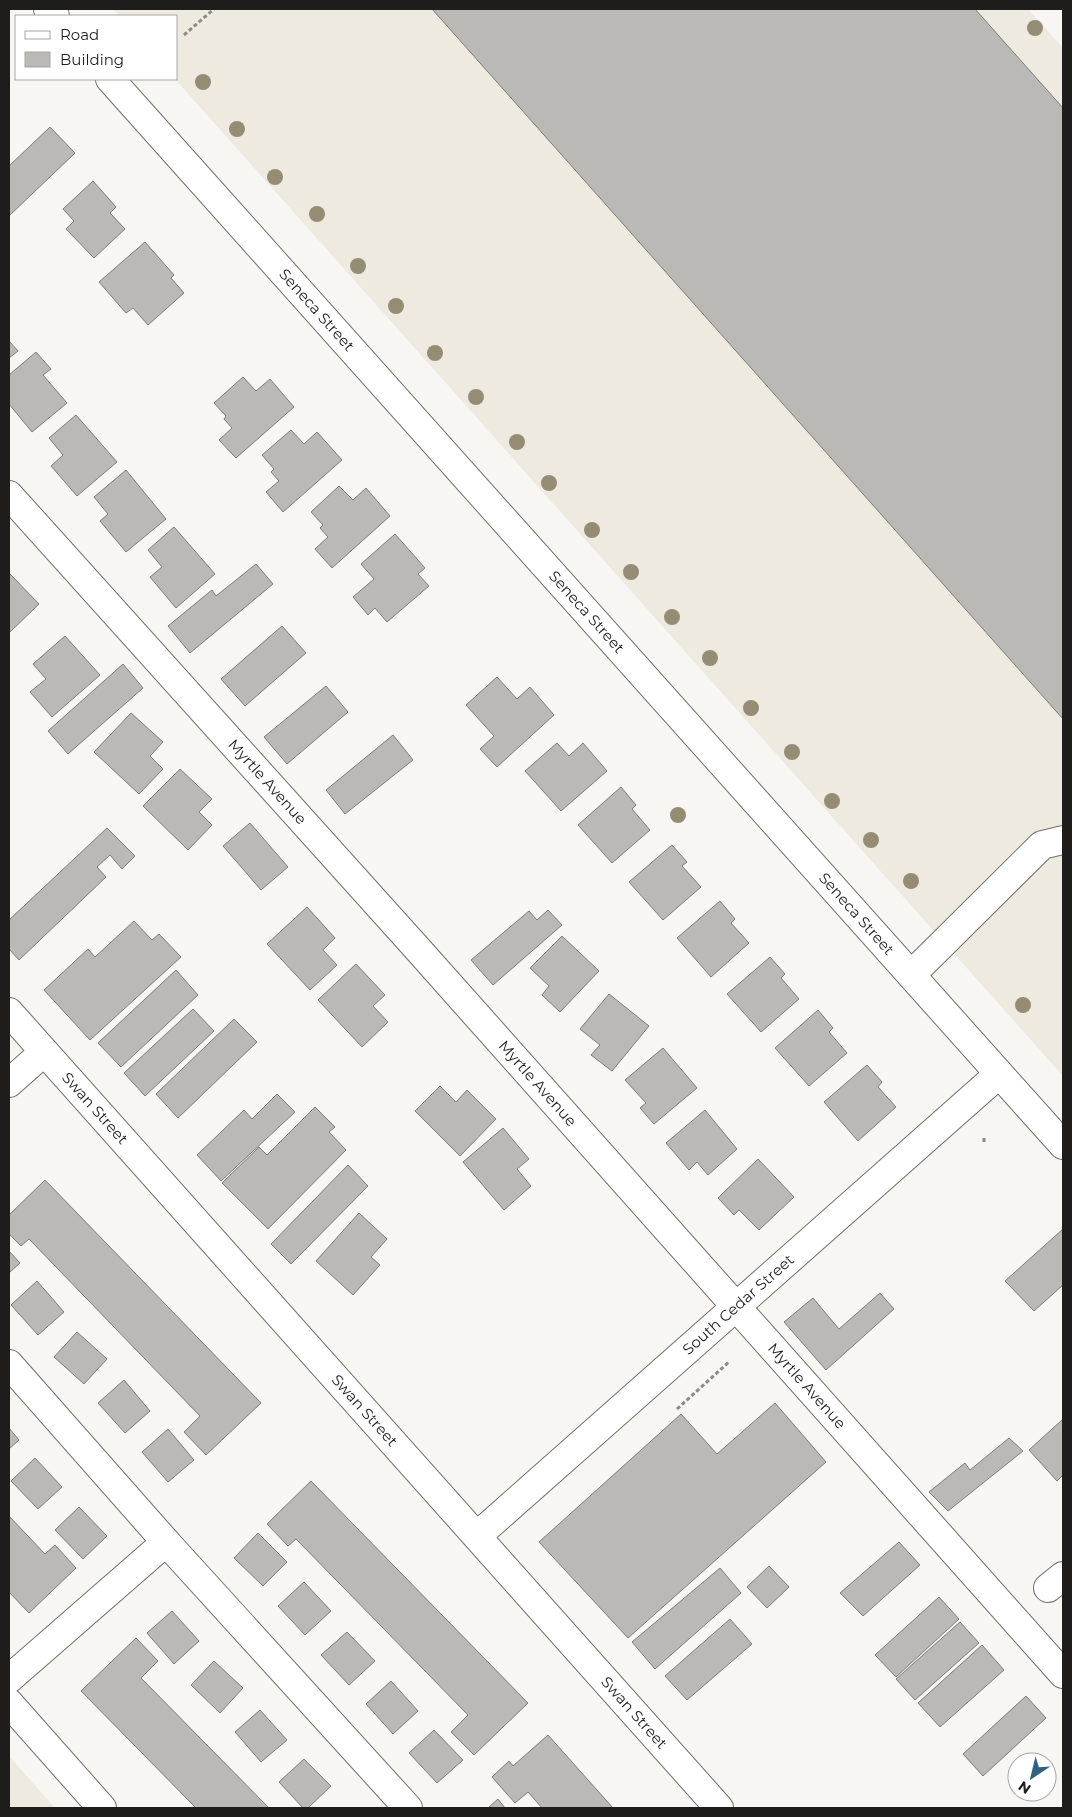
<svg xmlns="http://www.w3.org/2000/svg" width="1072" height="1817" viewBox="0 0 1072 1817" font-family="Montserrat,sans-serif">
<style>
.built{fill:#eeeae0}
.building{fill:#bab9b6;stroke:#7c7b78}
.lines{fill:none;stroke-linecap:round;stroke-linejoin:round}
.minor-casing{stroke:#6f6e6b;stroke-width:30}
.major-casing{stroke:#6f6e6b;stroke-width:30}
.path{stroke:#8c8b88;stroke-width:3;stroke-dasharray:4 2.5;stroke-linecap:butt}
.minor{stroke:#fff;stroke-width:28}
.major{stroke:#fff;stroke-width:28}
.tree{fill:#958c74}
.labels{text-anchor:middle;stroke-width:5;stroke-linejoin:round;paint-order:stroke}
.street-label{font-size:15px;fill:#1e1d1c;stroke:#fff}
</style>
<rect width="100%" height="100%" fill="#f7f6f2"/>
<path class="built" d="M113,9H1028L1063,48V1076L175,79L176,16H120Z
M9,1756L55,1808H9Z"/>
<path class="building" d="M432,9H975L1063,108V719Z
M50,127L75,153L9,216V166Z
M93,181L116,207L110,213L125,229L94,258L66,229L74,221L63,209Z
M145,242L174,275L171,278L184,293L148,325L133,308L126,313L99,282Z
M9,341L18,351L9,358Z
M36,352L51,369L43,375L67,403L32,432L9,404V375Z
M243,377L256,391L270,379L294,407L236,458L219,440L232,428L224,419L226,416L214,403Z
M76,415L117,462L77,496L51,466L63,455L49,438Z
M291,430L304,444L317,432L342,460L283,512L266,492L279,481L271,472L274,469L262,455Z
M126,470L166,519L126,552L100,521L108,514L94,497Z
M339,486L353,500L366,488L390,516L332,568L315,549L328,537L320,528L323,525L311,512Z
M174,527L215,574L176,608L150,577L162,567L148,550Z
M395,534L425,568L418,574L429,586L387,622L375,608L368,615L353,597L374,579L361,564Z
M256,564L273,584L190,653L168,626L212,590L216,596Z
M9,573L39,604L9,633Z
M282,626L306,653L245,706L221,679Z
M65,636L100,675L52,717L30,692L46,679L33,664Z
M123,664L143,688L68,754L48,731Z
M497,677L517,699L530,687L554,715L497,767L480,749L494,736L466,705Z
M326,686L348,712L287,764L264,737Z
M131,713L163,742L150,756L163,769L139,794L94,752Z
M393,735L413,760L345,814L326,790Z
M557,743L569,756L583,743L607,771L561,811L525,771Z
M180,769L212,799L199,812L212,825L188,850L143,806Z
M621,787L636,805L632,809L650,830L612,863L578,825Z
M250,823L288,867L261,890L223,846Z
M107,828L135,856L122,869L110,855L97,867L106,877L19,960L9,949V920Z
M672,845L687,862L682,866L701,887L663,920L629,882Z
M720,901L735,919L731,923L749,943L711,977L677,938Z
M307,907L335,938L323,950L337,965L310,990L267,944Z
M548,910L562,925L493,985L471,960L529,911L537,920Z
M134,921L152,940L159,934L181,957L90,1040L44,990L88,949L95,957Z
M562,936L599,971L560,1012L542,995L549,986L530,968Z
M770,957L785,974L781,978L799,999L761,1032L727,994Z
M356,964L385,995L373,1006L388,1022L362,1047L318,1000Z
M176,970L198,995L121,1067L98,1043Z
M609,994L649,1026L612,1071L591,1055L600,1045L580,1029Z
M193,1009L214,1031L145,1096L124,1073Z
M818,1010L833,1028L829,1032L847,1053L809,1086L775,1048Z
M234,1019L257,1042L178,1118L156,1094Z
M663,1048L697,1088L654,1124L640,1108L646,1103L625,1080Z
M867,1065L882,1082L878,1087L896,1107L858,1141L824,1102Z
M440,1086L456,1102L467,1090L496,1119L460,1156L415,1111Z
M277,1094L295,1112L221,1181L197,1155L244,1110L252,1119Z
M315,1107L335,1127L329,1132L346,1150L268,1229L222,1183L259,1147L267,1155Z
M705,1110L737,1149L708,1175L697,1162L689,1170L666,1143Z
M503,1128L529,1159L517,1169L531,1186L504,1210L463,1162Z
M758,1159L794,1197L759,1230L739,1210L734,1215L718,1198Z
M348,1165L368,1186L291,1264L271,1244Z
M45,1180L261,1403L206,1455L184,1432L200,1416L29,1239L21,1246L9,1234V1215Z
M359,1213L387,1239L371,1257L380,1265L353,1295L316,1261Z
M1063,1229V1285L1034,1311L1005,1281Z
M9,1251L20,1263L9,1273Z
M37,1281L64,1312L38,1335L11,1305Z
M880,1293L894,1309L826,1370L784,1322L813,1298L839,1329Z
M77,1332L107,1359L84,1384L54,1357Z
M124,1380L150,1411L125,1433L98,1403Z
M775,1403L826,1462L628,1638L539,1542L681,1414L717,1454Z
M1063,1419V1475L1057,1481L1029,1450Z
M9,1428L19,1440L9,1449Z
M168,1429L194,1460L168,1482L142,1452Z
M1009,1438L1023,1451L948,1511L929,1492L965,1463L970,1470Z
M35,1458L62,1487L38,1509L11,1481Z
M311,1481L528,1703L474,1755L451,1732L468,1715L296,1539L288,1546L267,1524Z
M79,1507L107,1536L83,1559L55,1530Z
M9,1516L45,1554L55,1545L76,1568L29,1613L9,1592Z
M258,1533L287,1562L263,1586L234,1558Z
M899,1542L920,1565L863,1616L840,1593Z
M769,1566L789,1587L767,1608L747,1587Z
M720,1568L741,1593L655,1669L632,1642Z
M304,1582L331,1611L305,1635L278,1606Z
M939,1597L959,1619L896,1677L875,1655Z
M172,1611L199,1641L174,1664L147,1633Z
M730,1619L752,1644L687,1700L665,1676Z
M960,1622L979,1643L915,1700L896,1679Z
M347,1632L375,1661L349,1685L321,1655Z
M136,1638L158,1661L141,1678L269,1808H196L81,1691Z
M982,1645L1004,1670L940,1727L918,1703Z
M214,1661L243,1688L220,1713L191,1685Z
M391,1681L418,1711L393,1734L366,1704Z
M1026,1696L1046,1718L983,1776L963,1754Z
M260,1710L287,1740L261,1762L235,1732Z
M434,1730L463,1760L437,1783L409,1753Z
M548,1735L613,1808H542L528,1792L515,1803L492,1777L509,1761L513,1766Z
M304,1759L331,1786L308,1808H303L279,1782Z
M498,1799L505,1808H488Z"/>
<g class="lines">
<defs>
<g id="minor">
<path id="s1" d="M9,495L415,946L1063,1674"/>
<path d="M911,975L1042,845L1063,840"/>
<path d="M9,1083L44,1052"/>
<path d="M9,1364L166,1542"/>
<path id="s2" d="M477,1536L999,1074"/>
<path d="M1048,1588L1063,1576"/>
<path d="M9,1679L166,1542L408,1808"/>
<path d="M9,1703L102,1808"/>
</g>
<g id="major">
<path d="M48,9L55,16"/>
<path id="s3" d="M110,79L1063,1145"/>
<path id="s4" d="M9,1012L719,1808"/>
</g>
</defs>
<use href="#minor" class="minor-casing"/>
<use href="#major" class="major-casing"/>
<path class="path" d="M184,35L214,9
M984,1138V1144
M677,1409L730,1361"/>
<use href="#minor" class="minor"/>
<use href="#major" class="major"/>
</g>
<g class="tree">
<circle cx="1035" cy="28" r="8"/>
<circle cx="203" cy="82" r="8"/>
<circle cx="237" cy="129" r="8"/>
<circle cx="275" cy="177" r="8"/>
<circle cx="317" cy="214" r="8"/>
<circle cx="358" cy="266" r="8"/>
<circle cx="396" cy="306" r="8"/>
<circle cx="435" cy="353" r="8"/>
<circle cx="476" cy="397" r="8"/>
<circle cx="517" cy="442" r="8"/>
<circle cx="549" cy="483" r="8"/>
<circle cx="592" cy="530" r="8"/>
<circle cx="631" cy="572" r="8"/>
<circle cx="672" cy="617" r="8"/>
<circle cx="710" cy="658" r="8"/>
<circle cx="751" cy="708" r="8"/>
<circle cx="792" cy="752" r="8"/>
<circle cx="832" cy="801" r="8"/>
<circle cx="678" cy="815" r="8"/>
<circle cx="871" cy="840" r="8"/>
<circle cx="911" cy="881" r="8"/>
<circle cx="1023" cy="1005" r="8"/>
</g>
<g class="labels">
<g class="street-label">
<text dy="5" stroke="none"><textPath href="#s3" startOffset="310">Seneca Street</textPath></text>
<text dy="5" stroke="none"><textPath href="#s3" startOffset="715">Seneca Street</textPath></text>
<text dy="5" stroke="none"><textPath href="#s1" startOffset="386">Myrtle Avenue</textPath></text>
<text dy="5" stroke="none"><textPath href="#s3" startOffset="1120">Seneca Street</textPath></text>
<text dy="5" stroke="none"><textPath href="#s1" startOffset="791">Myrtle Avenue</textPath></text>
<text dy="5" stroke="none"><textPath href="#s4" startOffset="129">Swan Street</textPath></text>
<text dy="5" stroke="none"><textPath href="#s2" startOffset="349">South Cedar Street</textPath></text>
<text dy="5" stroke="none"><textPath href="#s1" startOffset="1196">Myrtle Avenue</textPath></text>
<text dy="5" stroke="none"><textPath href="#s4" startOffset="534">Swan Street</textPath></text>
<text dy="5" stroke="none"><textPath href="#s4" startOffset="939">Swan Street</textPath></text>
</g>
</g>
<rect width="1072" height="1817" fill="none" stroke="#1e1d1c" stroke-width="20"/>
<rect x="15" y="15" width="162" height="65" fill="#ffffff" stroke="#a5a5a4"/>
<rect x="25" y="31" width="25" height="8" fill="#ffffff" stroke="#a5a5a4"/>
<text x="60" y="40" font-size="15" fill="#1e1d1c">Road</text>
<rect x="25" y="52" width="25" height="15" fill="#bab9b6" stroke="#a5a5a4"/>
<text x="60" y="65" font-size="15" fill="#1e1d1c">Building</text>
<g transform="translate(1032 1777) rotate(215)"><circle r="24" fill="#ffffff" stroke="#a5a5a4"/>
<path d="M0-4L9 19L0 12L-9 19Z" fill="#30617f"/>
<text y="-8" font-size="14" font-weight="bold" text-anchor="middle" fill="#1e1d1c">N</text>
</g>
</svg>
